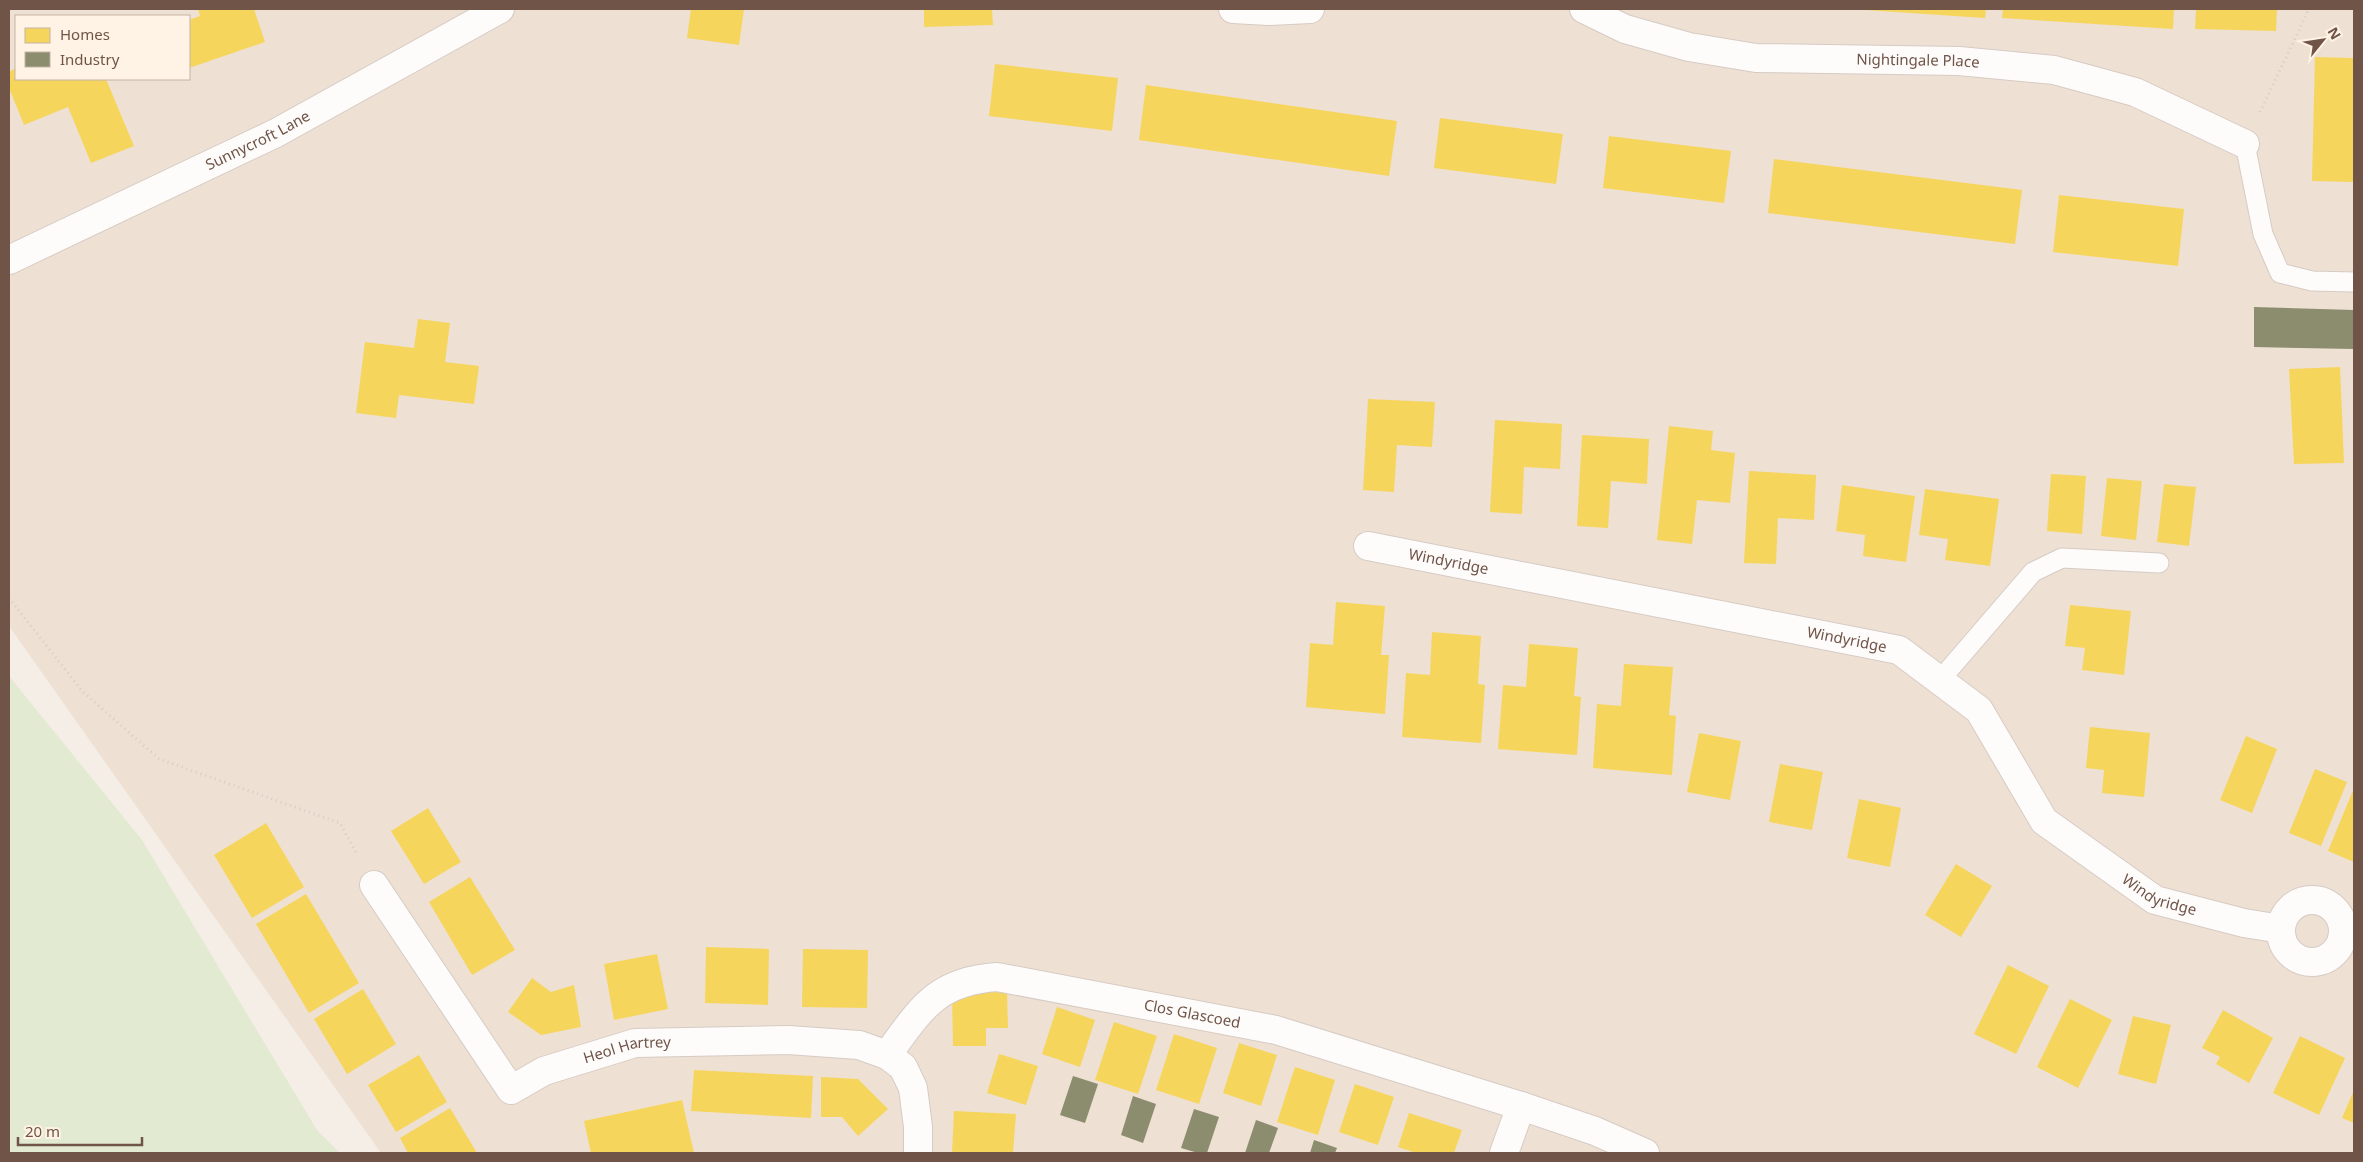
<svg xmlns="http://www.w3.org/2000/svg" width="2363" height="1162" viewBox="0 0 2363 1162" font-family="'Noto Sans',sans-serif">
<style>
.residential{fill:#eee0d3;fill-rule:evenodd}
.green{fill:#e2ead1}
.homes{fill:#f6d55c}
.industry{fill:#8c8c6e}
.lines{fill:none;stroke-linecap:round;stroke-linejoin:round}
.lane-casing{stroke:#d6cbc4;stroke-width:21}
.street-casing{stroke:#d6cbc4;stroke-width:30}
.path{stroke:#d6cdc8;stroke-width:3;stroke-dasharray:1 4;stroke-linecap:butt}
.lane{stroke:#fefcfb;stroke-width:19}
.street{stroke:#fefcfb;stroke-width:28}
.labels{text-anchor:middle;stroke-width:5;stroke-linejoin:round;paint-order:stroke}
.street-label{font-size:15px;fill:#705448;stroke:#fef3e5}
</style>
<rect width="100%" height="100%" fill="#f5eee6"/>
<path class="residential" d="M9,9H2354V1153H381L9,626ZM16,16H189V79H16Z"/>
<path class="green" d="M9,676L142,840L317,1130L340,1153H9Z"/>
<path class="homes" d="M198,9H254L265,42L189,68V20L200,16Z
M691,9H744L739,45L687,38Z
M924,9H992L993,25L924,27Z
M1850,9H1986L1985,18Z
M2003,9H2174L2173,29L2002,18Z
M2196,9H2277L2276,31L2195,29Z
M2315,57L2354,58V182L2312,181Z
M995,64L1118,78L1112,131L989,116Z
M16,68V79H106L134,146L91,163L68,107L24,125L9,88V72Z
M1146,85L1397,121L1389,176L1139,140Z
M1440,118L1563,134L1556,184L1434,168Z
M1609,136L1731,151L1724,203L1603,188Z
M1774,159L2022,190L2015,244L1768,213Z
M2059,195L2184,209L2178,266L2053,252Z
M418,319L450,323L445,362L479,366L474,404L399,395L396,418L356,413L365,342L414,348Z
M2340,367L2344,463L2294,464L2289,369Z
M1368,399L1435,402L1432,447L1397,445L1394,492L1363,490Z
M1495,420L1562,424L1560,469L1524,467L1522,514L1490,512Z
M1669,426L1713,431L1711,450L1735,453L1730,503L1697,500L1692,544L1657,540Z
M1582,435L1649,439L1647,484L1611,481L1608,528L1577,526Z
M1749,471L1816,475L1814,520L1778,518L1776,564L1744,563Z
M2051,474L2086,476L2082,534L2047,531Z
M2107,478L2142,481L2136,540L2101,536Z
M2164,484L2196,487L2189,546L2157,542Z
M1842,485L1915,496L1906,562L1863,556L1865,535L1836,531Z
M1925,489L1999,499L1990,566L1945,560L1948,539L1919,535Z
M1336,602L1385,606L1381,655H1389L1385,714L1306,707L1310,643L1333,645Z
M2070,605L2131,611L2124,675L2082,670L2085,648L2065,646Z
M1432,632L1481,636L1478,684L1485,685L1481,743L1402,737L1406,673L1430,675Z
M1529,644L1578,648L1574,696L1581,697L1577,755L1498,749L1503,685L1526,687Z
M1624,664L1673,667L1669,715L1676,716L1672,775L1593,768L1597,704L1621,706Z
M2090,727L2150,733L2144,797L2102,793L2104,770L2086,768Z
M1699,733L1741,741L1730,800L1687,792Z
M2246,736L2277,749L2252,813L2220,800Z
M1780,764L1823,772L1812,830L1769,822Z
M2315,769L2347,782L2321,846L2289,833Z
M2354,788V862L2328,851Z
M1859,799L1901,808L1890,867L1847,858Z
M428,808L461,862L424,884L391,831Z
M266,823L304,887L252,918L214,855Z
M1956,864L1992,886L1961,937L1925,915Z
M470,877L515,950L472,975L429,902Z
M306,894L359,983L309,1013L256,924Z
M706,947L769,949L768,1005L705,1003Z
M803,949L868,950L867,1008L802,1007Z
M657,954L668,1009L614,1020L604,964Z
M2008,965L2049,986L2016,1054L1974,1034Z
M532,978L551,992L574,985L581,1027L541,1035L508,1012Z
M363,989L396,1044L347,1074L314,1019Z
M1007,991L1008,1028H986V1046H953L952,992Z
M2070,999L2112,1020L2078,1088L2037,1067Z
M1057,1007L1095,1020L1080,1067L1042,1054Z
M2223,1010L2273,1038L2249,1083L2216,1064L2220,1057L2202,1048Z
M2133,1016L2171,1025L2156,1084L2118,1074Z
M1114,1022L1157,1036L1138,1094L1095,1080Z
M1174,1034L1217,1048L1199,1104L1156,1090Z
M2300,1036L2345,1058L2319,1115L2273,1093Z
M1239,1043L1277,1055L1261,1106L1223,1093Z
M999,1054L1038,1066L1026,1105L987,1093Z
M419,1055L447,1102L396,1132L368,1085Z
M1295,1067L1335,1080L1318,1135L1277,1122Z
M694,1070L813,1076L811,1118L691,1111Z
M821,1077L858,1079L888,1109L858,1136L842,1117H821Z
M1355,1084L1394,1097L1378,1145L1339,1132Z
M2354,1090V1123L2342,1118Z
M682,1100L694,1153H591L584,1121Z
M450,1108L477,1153H408L400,1138Z
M954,1111L1016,1114L1013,1153H952Z
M1409,1113L1462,1130L1454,1153H1416L1398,1147Z"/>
<path class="industry" d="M2254,307L2354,310V349L2254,347Z
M1073,1076L1098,1084L1085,1123L1060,1115Z
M1133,1096L1156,1104L1143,1143L1121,1135Z
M1194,1109L1219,1117L1207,1153H1198L1181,1148Z
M1256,1120L1278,1128L1269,1153H1245Z
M1314,1140L1337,1148L1335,1153H1310Z"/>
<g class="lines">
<defs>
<path id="lane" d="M2245,144L2263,234L2280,273L2312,281L2354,282
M1940,680L2033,572L2062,558L2159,563"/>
<g id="street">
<path d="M1233,9L1269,11L1310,9"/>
<path id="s1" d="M1584,9L1625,29L1689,47L1756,58L1959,61L2054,70L2135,92L2245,144"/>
<path id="s2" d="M9,260L276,133L500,9"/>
<path id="s3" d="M1368,546L1899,650L1979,710L2044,821L2155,900L2244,923L2281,929"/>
<path id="s4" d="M374,885L511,1090L544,1071L635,1043L788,1040L859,1045L887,1055L903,1067L913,1088L918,1127V1153"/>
<circle cx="2312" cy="931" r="31"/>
<path id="s5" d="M887,1055C921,1009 936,981 997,977L1276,1030L1521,1106L1595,1131L1645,1153"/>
<path d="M1504,1153L1521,1106"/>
</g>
</defs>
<use href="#lane" class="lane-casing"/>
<use href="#street" class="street-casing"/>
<path class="path" d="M2260,112L2309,9
M9,598L82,691L159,759L340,823L357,854"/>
<use href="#lane" class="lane"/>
<use href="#street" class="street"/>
</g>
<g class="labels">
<g class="street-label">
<text dy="5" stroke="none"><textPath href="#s1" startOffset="342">Nightingale Place</textPath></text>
<text dy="5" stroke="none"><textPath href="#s2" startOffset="276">Sunnycroft Lane</textPath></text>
<text dy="5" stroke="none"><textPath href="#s3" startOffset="82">Windyridge</textPath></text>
<text dy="5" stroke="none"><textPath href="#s3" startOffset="488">Windyridge</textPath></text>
<text dy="5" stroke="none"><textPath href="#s3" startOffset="908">Windyridge</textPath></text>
<text dy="5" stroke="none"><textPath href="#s5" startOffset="340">Clos Glascoed</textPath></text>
<text dy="5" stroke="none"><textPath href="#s4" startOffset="371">Heol Hartrey</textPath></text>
</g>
</g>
<rect width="2363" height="1162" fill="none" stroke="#705448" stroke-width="20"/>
<rect x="15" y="15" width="175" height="65" fill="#fef3e5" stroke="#c5b3a6"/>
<rect x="25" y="28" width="25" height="15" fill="#f6d55c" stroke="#c5b3a6"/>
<text x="60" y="40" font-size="15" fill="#705448">Homes</text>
<rect x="25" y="52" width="25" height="15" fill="#8c8c6e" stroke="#c5b3a6"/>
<text x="60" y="65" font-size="15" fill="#705448">Industry</text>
<g transform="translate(2323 40) rotate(60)" stroke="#fef3e5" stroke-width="4" paint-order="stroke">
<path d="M0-4L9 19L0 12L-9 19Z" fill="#705448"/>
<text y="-8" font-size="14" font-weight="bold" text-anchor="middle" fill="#705448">N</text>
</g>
<path d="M18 1137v8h124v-8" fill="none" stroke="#705448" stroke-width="2.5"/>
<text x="25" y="1137" font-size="15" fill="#705448" stroke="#fef3e5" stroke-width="4" paint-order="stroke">20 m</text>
</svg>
